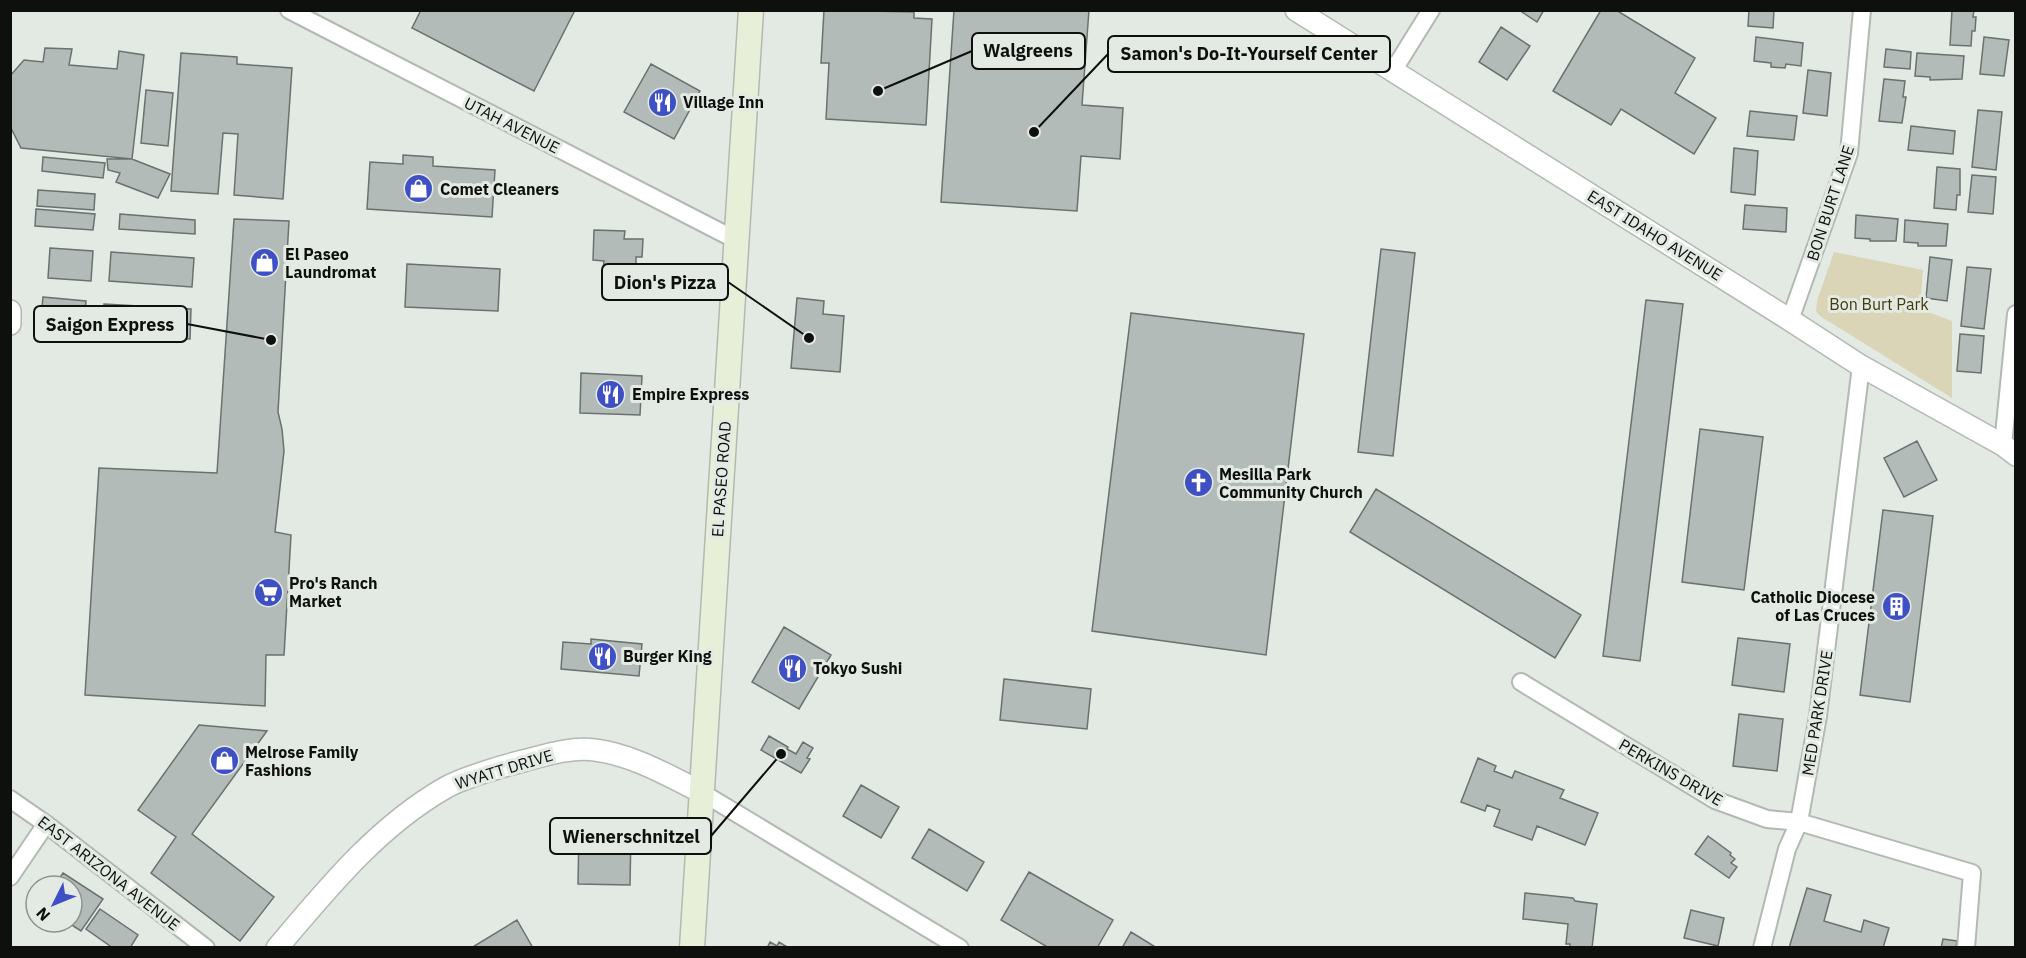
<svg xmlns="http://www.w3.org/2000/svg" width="2026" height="958" viewBox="0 0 2026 958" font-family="'IBM Plex Sans',sans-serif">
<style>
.park{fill:#dbd5b7}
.building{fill:#b2bbb8;stroke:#69726f;stroke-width:1.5}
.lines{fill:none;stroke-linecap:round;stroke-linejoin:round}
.minor-casing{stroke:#b2b9b2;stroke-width:20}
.tertiary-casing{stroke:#b2b9b2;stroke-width:24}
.secondary-casing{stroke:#b2b9b2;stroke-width:27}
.minor{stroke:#fff;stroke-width:16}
.tertiary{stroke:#fff;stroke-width:21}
.secondary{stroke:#e8efd8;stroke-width:24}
.labels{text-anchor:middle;stroke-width:6;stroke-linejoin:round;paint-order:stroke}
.poi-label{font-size:16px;font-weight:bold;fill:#0e100e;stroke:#e3eae4;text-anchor:start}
.street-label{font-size:16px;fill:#0e100e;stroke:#e3eae4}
.park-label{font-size:16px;fill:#433909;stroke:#e3eae4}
.leader{fill:none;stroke:#0e100e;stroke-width:2}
.callout-dot{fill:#0e100e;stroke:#e3eae4;stroke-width:2}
.callout{fill:#e3eae4;stroke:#0e100e;stroke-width:2}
.callout-label{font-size:18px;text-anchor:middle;font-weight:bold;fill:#0e100e}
</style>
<rect width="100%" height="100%" fill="#e3eae4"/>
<path class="park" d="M1834,252L1923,270L1920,309L1952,321V398L1820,316L1816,311L1817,301Z"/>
<path class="building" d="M421,10H575L534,91L412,28Z
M824,10L914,12V18L932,19L926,125L826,119L829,63H821Z
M954,10H1089L1082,105L1123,108L1120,159L1081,156L1077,211L941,202Z
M1519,10H1544L1537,22Z
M1601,10H1616L1695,58L1675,93L1716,118L1694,154L1621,109L1611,125L1553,91Z
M1749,10H1774L1773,28L1748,26Z
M1952,10H1974L1973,17H1976L1975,31H1972L1971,46L1950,45Z
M1501,27L1530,46L1507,80L1479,62Z
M1756,37L1803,43L1801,66L1786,64L1785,68L1771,67V63L1754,61Z
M1984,37L2009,40L2004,76L1980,74Z
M45,48L72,49L69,65L117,69L119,51L144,55L132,159L21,148L10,126V76L24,60L43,62Z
M1886,49L1911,52L1910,69L1884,67Z
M181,53L237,57V64L292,68L283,199L234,195L238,134L223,133L218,194L171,191Z
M1917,53L1964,56L1962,79L1930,80V77L1915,76Z
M651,64L700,91L674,139L624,112Z
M1808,70L1831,73L1827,116L1803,113Z
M1884,79L1905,81L1903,97H1906L1902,123L1879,121Z
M146,90L173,93L168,146L141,143Z
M1978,110L2002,112L1996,170L1972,167Z
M1750,111L1797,116L1794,140L1747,136Z
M1911,126L1955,131L1953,154L1908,150Z
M1734,148L1758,151L1755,195L1731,192Z
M403,155L433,157V166L495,170L492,217L367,209L370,162L403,164Z
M43,157L105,163L103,178L42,171Z
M107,159H132L170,174L158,198L116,182L120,173L108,170Z
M1937,167L1960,169V195H1957L1956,210L1934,208Z
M1972,175L1996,177L1993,214L1968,212Z
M38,190L95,194L94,210L37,206Z
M1745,205L1787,208L1786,232L1743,229Z
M36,209L95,214L93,230L35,226Z
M120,214L195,220V234L119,229Z
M1856,215L1898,219L1896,241H1870V239L1855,238Z
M234,219L289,221L278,412L282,429L284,451L275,532L291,535L284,655H266L265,706L85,695L99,468L217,473Z
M1905,220L1948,224L1946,246H1918V243L1904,242Z
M594,230L625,231L624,239H643L642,257H636V273L603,271L604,261L593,260Z
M50,248L93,251L91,281L48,278Z
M1381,249L1415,253L1393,456L1358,452Z
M111,252L194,258L192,287L109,281Z
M1930,257L1952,260L1947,301L1926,298Z
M407,264L500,269L498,311L405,307Z
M1967,267L1991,269L1984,329L1961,326Z
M43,297L86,301L83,332L40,327Z
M797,298L824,301L823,314L844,316L840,372L791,368Z
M1646,300L1683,304L1640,661L1603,656Z
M104,304L191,309L190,339L103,334Z
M1131,313L1304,334L1266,655L1092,631Z
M1960,334L1984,336L1981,373L1957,371Z
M581,373L642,376L640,415L580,413Z
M1700,429L1763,437L1744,590L1682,582Z
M1917,441L1937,480L1904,497L1884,458Z
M1376,489L1581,615L1555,658L1350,532Z
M1883,510L1933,516L1910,702L1860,695Z
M784,627L831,655L799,709L752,682Z
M1738,638L1790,644L1784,692L1732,685Z
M591,639L642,644L639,676L561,669L563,642L591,644Z
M1004,679L1091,689L1087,729L1000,720Z
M1739,714L1783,719L1777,771L1733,766Z
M199,725L267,731L192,834L274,897L240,941L151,873L176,837L138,810Z
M769,736L788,747L787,749L796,754L803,742L813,748L807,758L810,759L801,773L761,750Z
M1478,758L1496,766L1494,771L1512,778L1515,771L1564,790L1560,798L1598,813L1585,845L1537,826L1532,840L1494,826L1500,810L1487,805L1485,811L1461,802Z
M861,785L899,807L881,838L843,816Z
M929,829L984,862L967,891L912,858Z
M579,832L631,833L630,885L578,884Z
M1708,836L1731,853L1730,855L1735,859L1731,863L1737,867L1729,878L1695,854Z
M1029,872L1113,920L1097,948H1049L1001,920Z
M63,873L103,899L81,931L67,922H72V886H54Z
M1807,888L1831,895L1824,921L1861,932L1864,920L1889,928L1883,948H1789Z
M1525,893L1573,898L1575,901L1597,904L1592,948H1570V944H1566L1568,924L1523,919Z
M100,909L138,935L130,948H113L86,929Z
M1691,910L1724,918L1718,946L1684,938Z
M517,920L533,948H471Z
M1131,932L1157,948H1122Z
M1943,939L1957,941L1956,948H1941Z
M770,942L777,946L779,942L789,948H767Z"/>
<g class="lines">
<defs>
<path id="minor" d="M289,10L736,240
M1393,71L1431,10
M1790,320L1849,153L1862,10
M2003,445L2016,314
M1521,682L1715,800L1767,819L1799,822L1972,873L1966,948
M701,792L960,948
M10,799L46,824L206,948
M10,877L46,824
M1762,948L1787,849L1799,822L1818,716L1861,366"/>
<path id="tertiary" d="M1296,10L1790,320L1861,366L2003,445L2016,455
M10,311V324
M277,948C327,889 377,827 445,788C462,778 503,766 523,761C546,755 570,747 595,750C633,755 667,775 701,792"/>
<path id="secondary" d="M692,948L751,10"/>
</defs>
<use href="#minor" class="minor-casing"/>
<use href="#tertiary" class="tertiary-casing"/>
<use href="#secondary" class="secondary-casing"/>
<use href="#minor" class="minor"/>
<use href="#tertiary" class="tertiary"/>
<use href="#secondary" class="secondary"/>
</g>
<defs>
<symbol id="restaurant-disc" viewBox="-11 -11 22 22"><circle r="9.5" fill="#3f50c4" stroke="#e3eae4"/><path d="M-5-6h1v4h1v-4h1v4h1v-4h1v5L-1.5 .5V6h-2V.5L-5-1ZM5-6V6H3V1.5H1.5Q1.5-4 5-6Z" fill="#fff"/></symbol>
<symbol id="shop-disc" viewBox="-11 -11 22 22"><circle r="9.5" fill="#3f50c4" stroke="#e3eae4"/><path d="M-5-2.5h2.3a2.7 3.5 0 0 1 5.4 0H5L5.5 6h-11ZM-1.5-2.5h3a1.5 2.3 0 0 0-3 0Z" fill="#fff"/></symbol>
<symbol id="church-disc" viewBox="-11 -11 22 22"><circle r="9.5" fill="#3f50c4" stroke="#e3eae4"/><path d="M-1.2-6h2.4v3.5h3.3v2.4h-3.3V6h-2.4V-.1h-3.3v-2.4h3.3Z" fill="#fff"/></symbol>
<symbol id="supermarket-disc" viewBox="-11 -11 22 22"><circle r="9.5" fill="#3f50c4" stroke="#e3eae4"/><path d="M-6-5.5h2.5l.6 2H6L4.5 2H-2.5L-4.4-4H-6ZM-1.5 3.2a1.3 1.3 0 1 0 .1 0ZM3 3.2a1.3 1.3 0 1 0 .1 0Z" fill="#fff"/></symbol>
<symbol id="building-disc" viewBox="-11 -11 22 22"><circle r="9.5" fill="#3f50c4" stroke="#e3eae4"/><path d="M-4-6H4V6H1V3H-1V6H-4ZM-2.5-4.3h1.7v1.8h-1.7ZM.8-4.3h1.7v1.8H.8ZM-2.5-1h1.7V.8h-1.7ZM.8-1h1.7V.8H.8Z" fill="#fff"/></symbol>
</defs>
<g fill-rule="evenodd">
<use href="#restaurant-disc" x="646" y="86" width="33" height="33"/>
<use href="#shop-disc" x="402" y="172" width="33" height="33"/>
<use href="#shop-disc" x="248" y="246" width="33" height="33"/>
<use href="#restaurant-disc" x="594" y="378" width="33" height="33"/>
<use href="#church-disc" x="1182" y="466" width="33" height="33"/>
<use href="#supermarket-disc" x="252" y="576" width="33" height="33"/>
<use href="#building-disc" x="1880" y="590" width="33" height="33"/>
<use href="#restaurant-disc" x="586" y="640" width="33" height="33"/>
<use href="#restaurant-disc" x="776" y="652" width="33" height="33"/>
<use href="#shop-disc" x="208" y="744" width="33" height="33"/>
</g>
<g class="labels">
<g class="poi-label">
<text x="683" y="108">Village Inn</text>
<text x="440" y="195">Comet Cleaners</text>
<text x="285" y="260">El Paseo<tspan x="285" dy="18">Laundromat</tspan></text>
<text x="632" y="400">Empire Express</text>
<text x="1219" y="480">Mesilla Park<tspan x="1219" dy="18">Community Church</tspan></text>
<text x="289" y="589">Pro's Ranch<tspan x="289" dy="18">Market</tspan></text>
<text x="1875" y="603" text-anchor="end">Catholic Diocese<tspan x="1875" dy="18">of Las Cruces</tspan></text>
<text x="623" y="662">Burger King</text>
<text x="813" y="674">Tokyo Sushi</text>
<text x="245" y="758">Melrose Family<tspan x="245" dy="18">Fashions</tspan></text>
</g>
<g class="street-label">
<text transform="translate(512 125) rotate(27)" y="6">UTAH AVENUE</text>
<text transform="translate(1830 203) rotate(-72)" y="6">BON BURT LANE</text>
<text transform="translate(1655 235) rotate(32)" y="6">EAST IDAHO AVENUE</text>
<text transform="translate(721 479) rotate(-86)" y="6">EL PASEO ROAD</text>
<text transform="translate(1817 713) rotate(-81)" y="6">MED PARK DRIVE</text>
<text transform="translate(504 769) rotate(-17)" y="6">WYATT DRIVE</text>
<text transform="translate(1671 772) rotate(30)" y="6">PERKINS DRIVE</text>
<text transform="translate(109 873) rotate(38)" y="6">EAST ARIZONA AVENUE</text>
</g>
<g class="park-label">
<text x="1879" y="310">Bon Burt Park</text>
</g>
</g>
<path class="leader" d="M878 91L972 51M1034 132L1108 54M809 338L728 282M271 340L187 324M781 754L711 836"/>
<g class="callout-dot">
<circle cx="878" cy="91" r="6"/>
<circle cx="1034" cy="132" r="6"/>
<circle cx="809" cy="338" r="6"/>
<circle cx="271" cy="340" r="6"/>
<circle cx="781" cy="754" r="6"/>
</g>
<g class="callout">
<rect x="972" y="33" width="113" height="36" rx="6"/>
<rect x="1108" y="36" width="282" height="36" rx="6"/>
<rect x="602" y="264" width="126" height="36" rx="6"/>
<rect x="34" y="306" width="153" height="36" rx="6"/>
<rect x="550" y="818" width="161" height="36" rx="6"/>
</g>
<g class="callout-label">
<text x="1028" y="57">Walgreens</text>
<text x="1249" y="60">Samon's Do-It-Yourself Center</text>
<text x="665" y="289">Dion's Pizza</text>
<text x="110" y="331">Saigon Express</text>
<text x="631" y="843">Wienerschnitzel</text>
</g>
<rect width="2026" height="958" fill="none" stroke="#0e100e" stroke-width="24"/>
<g transform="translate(54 904) rotate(227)"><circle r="28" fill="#e3eae4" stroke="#8e938e" stroke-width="1.5"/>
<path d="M0-4.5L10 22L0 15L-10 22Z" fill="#3f50c4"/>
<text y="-9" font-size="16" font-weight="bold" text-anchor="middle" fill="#0e100e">N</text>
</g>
</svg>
